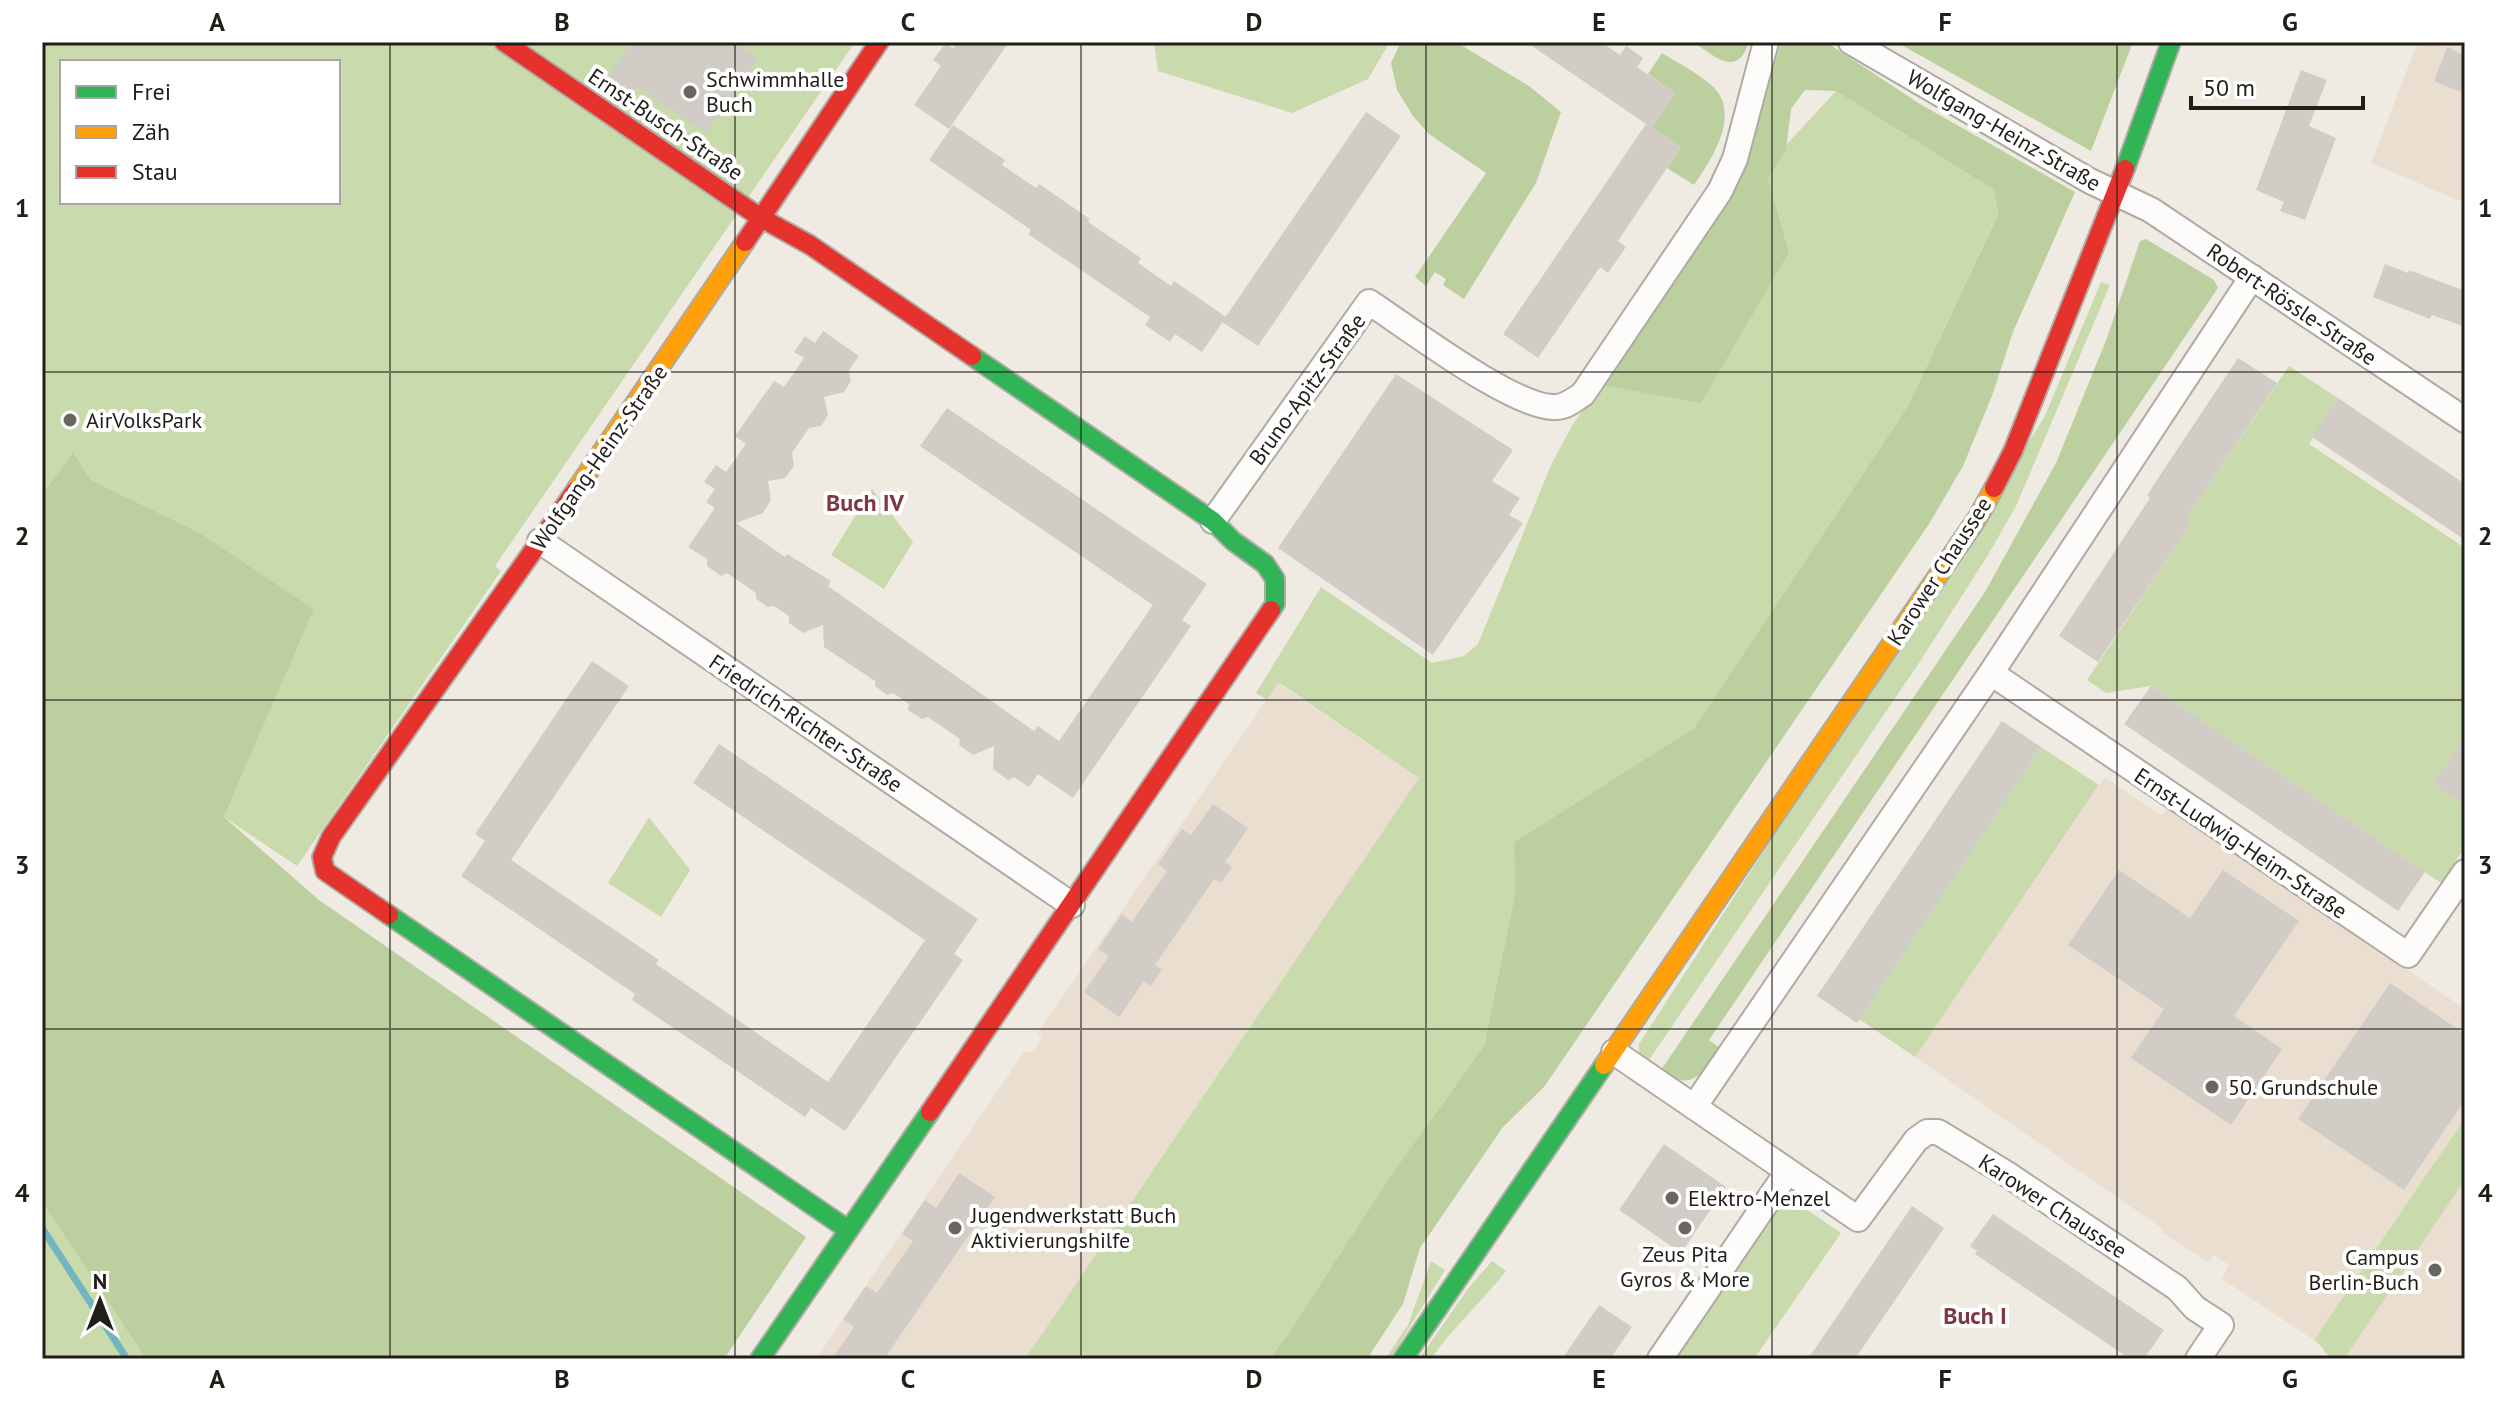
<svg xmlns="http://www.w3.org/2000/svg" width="2507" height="1401" viewBox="0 0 2507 1401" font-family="'PT Sans',sans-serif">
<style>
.education{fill:#e9ded0}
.green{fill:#c9daad;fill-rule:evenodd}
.forest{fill:#bccf9e}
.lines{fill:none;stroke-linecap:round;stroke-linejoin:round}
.stream{stroke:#71b5c0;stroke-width:7}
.building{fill:#d1ccc6}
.street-casing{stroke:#aeaba3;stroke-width:28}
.fast-casing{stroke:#aeaba3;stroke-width:22}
.slow-casing{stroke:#aeaba3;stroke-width:22}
.jam-casing{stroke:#aeaba3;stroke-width:22}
.street{stroke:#fdfcfb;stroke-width:24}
.fast{stroke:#30b455;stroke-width:18}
.slow{stroke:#ff9f0a;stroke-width:18}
.jam{stroke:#e5322d;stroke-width:18}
.grid{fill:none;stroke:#211e18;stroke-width:2;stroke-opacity:0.55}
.poi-dot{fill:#69665f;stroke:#fff;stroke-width:3}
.labels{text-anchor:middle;stroke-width:8;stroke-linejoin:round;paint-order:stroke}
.poi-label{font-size:22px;fill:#211e18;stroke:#fff;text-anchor:start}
.street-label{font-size:22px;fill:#211e18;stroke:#fff}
.neighbourhood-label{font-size:24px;font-weight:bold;fill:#7f3740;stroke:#fff}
.neatline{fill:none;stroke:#211e18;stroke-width:3}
.grid-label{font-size:26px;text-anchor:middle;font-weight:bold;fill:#211e18}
</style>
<rect width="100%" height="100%" fill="#efebe2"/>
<path class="education" d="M2418,42H2465V203L2371,163Z
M1278,683L1419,778L1025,1359H816L1024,1052L1032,1051L1036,1047L1042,1036L1037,1034Z
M2105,777L2161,816L2168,807L2465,1009V1118L2314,1340L2222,1279L2229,1265L2214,1255L2208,1262L2162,1232L2163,1229L1915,1057Z
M2465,1180V1359H2344Z"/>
<path class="green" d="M42,42H855L495,566L501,571L297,866L224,817L314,609L200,533L91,480L74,453L42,497ZM62,62H338V202H62Z
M1154,42H1390L1368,79L1292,113L1158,71Z
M1836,91L1994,190L1998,213L1908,406L1694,728L1514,842L1515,894L1484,1046L1391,1175L1286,1337L1269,1359H1025L1419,778L1284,686L1278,683L1267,700L1256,693L1321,587L1432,663L1464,656L1478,644L1551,465L1572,426L1600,384L1789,252L1768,178L1787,144Z
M2101,282L2110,285L2016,506L1988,555L1919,663L1647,1063L1639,1052V1044L2044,418Z
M2289,366L2338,398L2309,444L2465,548V737L2433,784L2465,805V847L2441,883L2151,686L2106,693L2087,680L2190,525L2185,521Z
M872,489L913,542L884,589L831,555Z
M2041,747L2099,785L1915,1057L1859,1019Z
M649,817L690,870L661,917L608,883Z
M2465,1118V1180L2344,1359C2323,1359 2328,1350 2314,1340Z
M1784,1194L1841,1233L1754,1359H1671Z
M42,1202L146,1359H42Z
M1431,1261L1445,1270L1390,1359H1385L1408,1325Z
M1492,1261L1506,1271C1482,1302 1453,1327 1431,1359H1419L1467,1290Z"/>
<path class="forest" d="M1401,42H1456L1529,86L1561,112L1536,183L1464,299L1443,285L1446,279L1435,272L1426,286L1415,277L1486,173L1429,134L1413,116L1397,90L1391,63Z
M1693,42H1749C1737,79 1715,56 1693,42Z
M1781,42H1826L1920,104L2075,192L2013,332L1992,396L1963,466L1929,524L1544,1087L1503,1127L1420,1248L1403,1304L1367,1359H1269L1286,1337L1391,1175L1484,1046L1515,894L1514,842L1694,728L1908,406L1998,214L1994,190L1836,91L1805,90L1791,109L1786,150L1768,178L1789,252L1701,403L1603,385L1715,221L1747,158Z
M1896,42H2133L2091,151Z
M1662,53C1678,63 1696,72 1710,84C1743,111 1713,158 1694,185L1667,168L1681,147L1652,128L1675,93L1648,74Z
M2146,239L2214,280L2218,288L1709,1040L1720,1048C1700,1076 1695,1090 1659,1073L1985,592L2056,463L2107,338L2140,241Z
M73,452L91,480L200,533L314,609L224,817L319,900L806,1237L724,1359H146L42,1202V496Z"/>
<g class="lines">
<path class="stream" d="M42,1228L127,1359"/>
</g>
<path class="building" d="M632,42H735L758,58L706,133L638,87L630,97L606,80Z
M957,42H1009L949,129L914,105L941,66L933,60L945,44L953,48Z
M1526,42H1601L1620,55L1626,46L1643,58L1637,67L1675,93L1652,128Z
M2447,47L2465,56V94L2434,81Z
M2301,70L2327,80L2309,126L2336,138L2305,220L2280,211L2284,202L2256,190Z
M1366,112L1401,136L1258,346L1222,322Z
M1646,124L1681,147L1618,241L1626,247L1608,273L1600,267L1538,358L1503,334Z
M953,125L1005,160L1002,165L1036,188L1039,184L1090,219L1088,222L1141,258L1138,263L1171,286L1174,281L1226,317L1202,352L1175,334L1170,342L1145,325L1150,317L1028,234L1031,230L929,160Z
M2385,264L2408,273L2409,270L2465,291V327L2432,315L2430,319L2373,297Z
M823,331L859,356L849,370L851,381L844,392L824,397L828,415L821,426L809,428L792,453L794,466L785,478L768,481L771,500L763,513L736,523L785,557L787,554L831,581L828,586L1034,731L1038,726L1059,741L1153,605L920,446L947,408L1207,584L1182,620L1191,626L1073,798L1038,774L1029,787L1014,777L1008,780L993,769L994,746L973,755L959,745L960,739L928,717L922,719L908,710L909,704L893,693L887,695L875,686V681L824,647L823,625L803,633L789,623V616L774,606L768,607L756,599V593L727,573L721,576L707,566V559L688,547L715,508L706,502L715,489L704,482L716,465L726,472L746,444L735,436L774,381L784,387L804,358L794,352L805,336L815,343Z
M2238,358L2277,383L2185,521L2190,525L2098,662L2059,636L2150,498L2147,495Z
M1396,374L1513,450L1492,481L1520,498L1509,515L1523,523L1433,655L1278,548Z
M2338,398L2465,484V540L2312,437Z
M592,661L629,686L511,860L659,960L656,964L828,1082L925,940L693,783L719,744L978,919L954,954L963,960L845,1131L811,1108L805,1117L632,1000L635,994L461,876L485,841L475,834Z
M2151,686L2425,872L2398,911L2124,724Z
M2002,721L2041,747L1857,1023L1817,996Z
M2465,736V805L2433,784Z
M1213,804L1248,828L1225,862L1232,867L1221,883L1214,879L1155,965L1162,970L1151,986L1144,981L1119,1017L1084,992L1109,956L1098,949L1122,914L1132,922L1167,871L1158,864L1182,829L1191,835Z
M2119,870L2190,918L2223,870L2299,921L2234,1016L2282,1049L2231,1125L2131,1058L2164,1009L2068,945Z
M2390,983L2465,1034V1100L2404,1190L2298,1119Z
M1664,1144L1726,1187L1681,1253L1619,1210Z
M959,1173L995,1197L884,1359H832L854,1327L843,1319L850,1309L866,1286L877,1293L913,1241L902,1234L925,1200L936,1208Z
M1912,1206L1944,1228L1855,1359H1808Z
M1993,1214L2164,1330L2144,1359H2130L1975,1254L1977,1251L1970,1246Z
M1599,1305L1632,1327L1610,1359H1562Z"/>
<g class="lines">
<defs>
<path id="street" d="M1851,42L2090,181L2151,210L2465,420
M1213,521L1369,302C1407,327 1515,409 1555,407C1566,407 1574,400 1583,394L1720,191L1735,159L1766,42
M540,541L1072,905
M1991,673L2408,955L2465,872
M1614,1052L1858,1219L1916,1140L1927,1132H1938L2007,1174L2177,1288L2195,1308L2221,1325L2198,1359
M1694,1107L1991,673L2252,277
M1660,1359L1788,1171"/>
<path id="fast" d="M2125,169L2171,42
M972,356L1213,521L1233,541L1265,564L1275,579V604L1271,610
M389,915L847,1229
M760,1359L930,1112
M1403,1359L1604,1065"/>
<path id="slow" d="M576,490L745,242
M1604,1065L1978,517L1994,488"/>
<path id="jam" d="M504,42L761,218L810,245L972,356
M745,242L879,42
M1994,488L2013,451L2125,169
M389,915L325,871L322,857L331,837L576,490
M930,1112L1271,610"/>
</defs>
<use href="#street" class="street-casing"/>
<use href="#fast" class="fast-casing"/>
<use href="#slow" class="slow-casing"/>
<use href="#jam" class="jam-casing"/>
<use href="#street" class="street"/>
<use href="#fast" class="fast"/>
<use href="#slow" class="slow"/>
<use href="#jam" class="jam"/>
</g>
<path class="grid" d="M390,42V1359M735,42V1359M1081,42V1359M1426,42V1359M1772,42V1359M2117,42V1359M42,372H2465M42,700H2465M42,1029H2465"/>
<g class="poi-dot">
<circle cx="690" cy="92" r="8"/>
<circle cx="70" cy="420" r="8"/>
<circle cx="2212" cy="1087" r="8"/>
<circle cx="1672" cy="1198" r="8"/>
<circle cx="955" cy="1228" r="8"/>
<circle cx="1685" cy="1228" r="8"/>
<circle cx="2435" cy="1270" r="8"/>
</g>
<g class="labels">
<g class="poi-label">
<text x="706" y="87">Schwimmhalle<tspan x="706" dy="25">Buch</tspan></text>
<text x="86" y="428">AirVolksPark</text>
<text x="2228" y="1095">50. Grundschule</text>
<text x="1688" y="1206">Elektro-Menzel</text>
<text x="971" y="1223">Jugendwerkstatt Buch<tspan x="971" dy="25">Aktivierungshilfe</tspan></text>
<text x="1685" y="1262" text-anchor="middle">Zeus Pita<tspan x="1685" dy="25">Gyros &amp; More</tspan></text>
<text x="2419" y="1265" text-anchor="end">Campus<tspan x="2419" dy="25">Berlin-Buch</tspan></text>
</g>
<g class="street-label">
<text transform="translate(666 124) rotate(34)" y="8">Ernst-Busch-Straße</text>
<text transform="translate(2004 130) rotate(30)" y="8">Wolfgang-Heinz-Straße</text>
<text transform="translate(2292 304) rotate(34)" y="8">Robert-Rössle-Straße</text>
<text transform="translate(1307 389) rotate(-54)" y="8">Bruno-Apitz-Straße</text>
<text transform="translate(599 457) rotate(-55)" y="8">Wolfgang-Heinz-Straße</text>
<text transform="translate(1939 571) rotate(-57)" y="8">Karower Chaussee</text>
<text transform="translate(806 723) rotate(34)" y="8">Friedrich-Richter-Straße</text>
<text transform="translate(2241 843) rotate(34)" y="8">Ernst-Ludwig-Heim-Straße</text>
<text transform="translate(2053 1206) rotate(33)" y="8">Karower Chaussee</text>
</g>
<g class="neighbourhood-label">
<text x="865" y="511">Buch IV</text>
<text x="1975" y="1324">Buch I</text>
</g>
</g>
<rect width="2507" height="1401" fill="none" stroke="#ffffff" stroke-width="88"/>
<rect x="60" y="60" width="280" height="144" fill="#ffffff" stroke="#a6a5a3" stroke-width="2"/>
<rect x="76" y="86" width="40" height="12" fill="#30b455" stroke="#a6a5a3" stroke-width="2"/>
<text x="132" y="100" font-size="24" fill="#211e18">Frei</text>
<rect x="76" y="126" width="40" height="12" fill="#ff9f0a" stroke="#a6a5a3" stroke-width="2"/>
<text x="132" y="140" font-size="24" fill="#211e18">Zäh</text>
<rect x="76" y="166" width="40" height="12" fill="#e5322d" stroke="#a6a5a3" stroke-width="2"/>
<text x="132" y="180" font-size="24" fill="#211e18">Stau</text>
<g transform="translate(100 1301)" stroke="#ffffff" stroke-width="6" paint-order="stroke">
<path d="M0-6L14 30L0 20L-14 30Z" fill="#211e18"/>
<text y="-12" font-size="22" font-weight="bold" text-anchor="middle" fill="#211e18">N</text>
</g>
<path d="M2191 96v12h172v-12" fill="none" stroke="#211e18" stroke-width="4"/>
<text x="2203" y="96" font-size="24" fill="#211e18" stroke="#ffffff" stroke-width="6" paint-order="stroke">50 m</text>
<rect x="44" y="44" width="2419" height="1313" class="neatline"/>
<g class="grid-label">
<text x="217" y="31">A</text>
<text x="562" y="31">B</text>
<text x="908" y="31">C</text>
<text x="1254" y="31">D</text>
<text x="1599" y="31">E</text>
<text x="1945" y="31">F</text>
<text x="2290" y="31">G</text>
<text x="22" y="217">1</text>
<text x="2485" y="217">1</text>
<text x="22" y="545">2</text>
<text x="2485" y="545">2</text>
<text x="22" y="874">3</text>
<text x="2485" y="874">3</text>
<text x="22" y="1202">4</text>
<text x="2485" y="1202">4</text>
<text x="217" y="1388">A</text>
<text x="562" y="1388">B</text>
<text x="908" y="1388">C</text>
<text x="1254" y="1388">D</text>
<text x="1599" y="1388">E</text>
<text x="1945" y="1388">F</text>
<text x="2290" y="1388">G</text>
</g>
</svg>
